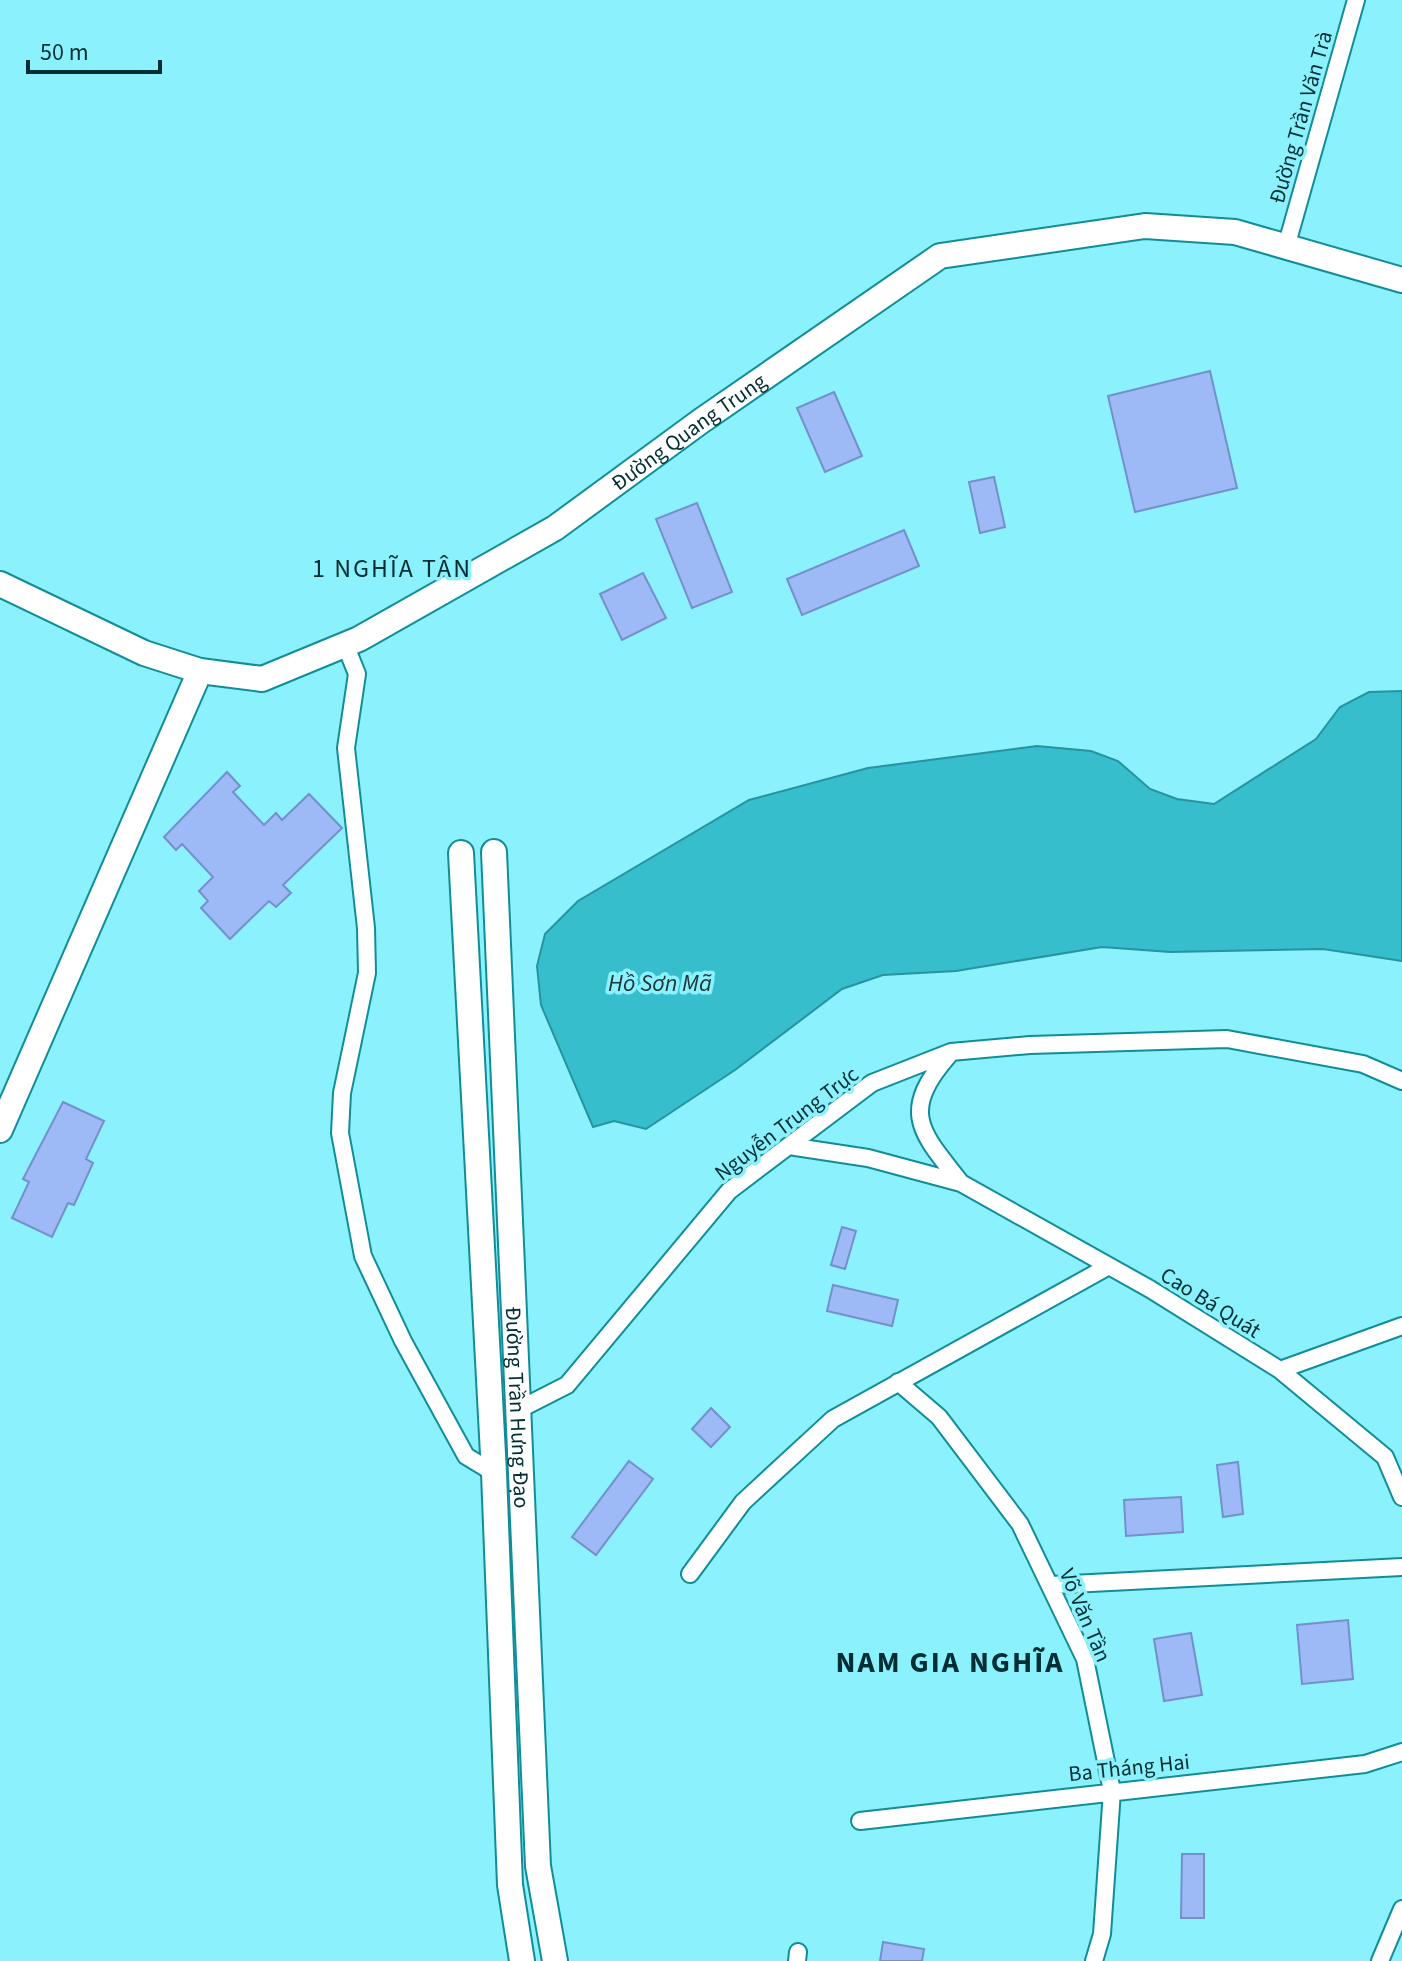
<svg xmlns="http://www.w3.org/2000/svg" width="1402" height="1961" viewBox="0 0 1402 1961" font-family="'Source Sans 3',sans-serif">
<style>
.water{fill:#36becd;stroke:#26939f;stroke-width:2}
.building{fill:#9ebaf6;stroke:#738fcc;stroke-width:2}
.lines{fill:none;stroke-linecap:round;stroke-linejoin:round}
.street-casing{stroke:#118d99;stroke-width:20}
.secondary-casing{stroke:#118d99;stroke-width:28}
.street{stroke:#fff;stroke-width:16}
.secondary{stroke:#fff;stroke-width:24}
.labels{text-anchor:middle;stroke-width:7;stroke-linejoin:round;paint-order:stroke}
.street-label{font-size:22px;fill:#002e33;stroke:#8af1fd}
.water-label{font-size:24px;font-style:italic;fill:#1d3436;stroke:#8af1fd}
.quarter-label{font-size:26px;letter-spacing:2px;fill:#002e33;stroke:#8af1fd}
.district-label{font-size:30px;font-weight:bold;letter-spacing:2px;fill:#002e33;stroke:#8af1fd}
</style>
<rect width="100%" height="100%" fill="#8af1fd"/>
<path class="water" d="M1402,691V961L1323,949L1170,952L1102,947L956,971L883,975L842,989L735,1070L646,1129L614,1121L593,1127L541,1005L537,966L545,934L578,901L749,800L868,768L1037,746L1091,751L1118,761L1150,789L1177,799L1214,804L1316,739L1340,707L1369,692Z"/>
<path class="building" d="M1210,371L1237,488L1135,512L1108,396Z
M834,392L862,456L825,472L797,408Z
M994,477L1005,527L980,533L969,482Z
M697,503L732,592L692,608L656,519Z
M904,530L919,566L802,615L787,579Z
M643,573L666,618L622,640L600,594Z
M227,772L240,786L233,792L264,825L276,813L282,820L309,794L342,828L283,885L291,893L276,907L269,901L230,939L201,908L208,901L199,891L213,877L182,844L176,850L164,837Z
M63,1102L104,1121L86,1159L93,1163L74,1205L68,1203L52,1237L12,1218L29,1182L23,1179Z
M842,1227L856,1231L845,1269L831,1265Z
M833,1285L898,1300L892,1326L827,1311Z
M711,1408L730,1427L711,1447L692,1429Z
M629,1461L653,1479L596,1555L572,1537Z
M1238,1462L1243,1514L1223,1517L1217,1465Z
M1181,1497L1183,1532L1126,1536L1124,1500Z
M1348,1620L1353,1679L1302,1684L1297,1625Z
M1191,1633L1202,1695L1164,1701L1154,1639Z
M1182,1854H1204V1918H1181Z
M883,1942L924,1949L922,1961H880Z"/>
<g class="lines">
<defs>
<path id="street" d="M1286,247L1356,0
M345,644L357,674L346,748L366,928L367,973L342,1093L340,1133L363,1256L403,1341L466,1456L494,1473
M949,1055C898,1113 922,1133 961,1183
M789,1146L868,1158L961,1183L1150,1289L1280,1370L1385,1457L1402,1497
M1280,1370L1402,1326
M898,1382L939,1417L1020,1524L1085,1659L1112,1791L1102,1934L1094,1961
M518,1410L567,1385L729,1191L872,1083L951,1052L1030,1045L1227,1039L1363,1064L1402,1081
M690,1574L743,1502L833,1419L1109,1266
M1052,1585L1402,1567
M860,1821L1365,1764L1402,1752
M797,1961L798,1952
M1380,1961L1402,1909"/>
<g id="secondary">
<path id="s1" d="M0,584L144,653L200,671L262,679L359,639L555,528L701,421L940,256L1145,226L1235,232L1402,280"/>
<path id="s2" d="M494,852L538,1866L555,1961"/>
<path d="M461,853L494,1473L510,1885L522,1961"/>
<path d="M0,1130L200,671"/>
</g>
</defs>
<use href="#street" class="street-casing"/>
<use href="#secondary" class="secondary-casing"/>
<use href="#street" class="street"/>
<use href="#secondary" class="secondary"/>
</g>
<g class="labels">
<g class="street-label">
<text transform="translate(1300 117) rotate(-74)" y="8">Đường Trần Văn Trà</text>
<text dy="8" stroke="none"><textPath href="#s1" startOffset="776">Đường Quang Trung</textPath></text>
<text transform="translate(786 1123) rotate(-37)" y="8">Nguyễn Trung Trực</text>
<text transform="translate(1211 1302) rotate(32)" y="8">Cao Bá Quát</text>
<text dy="8" stroke="none"><textPath href="#s2" startOffset="556">Đường Trần Hưng Đạo</textPath></text>
<text transform="translate(1086 1615) rotate(67)" y="8">Võ Văn Tần</text>
<text transform="translate(1129 1767) rotate(-6)" y="8">Ba Tháng Hai</text>
</g>
<g class="water-label">
<text x="660" y="991">Hồ Sơn Mã</text>
</g>
<g class="quarter-label">
<text x="392" y="577">1 NGHĨA TÂN</text>
</g>
<g class="district-label">
<text x="950" y="1672">NAM GIA NGHĨA</text>
</g>
</g>
<path d="M28 60v12h132v-12" fill="none" stroke="#002e33" stroke-width="4"/>
<text x="40" y="60" font-size="24" fill="#002e33" stroke="#8af1fd" stroke-width="6" paint-order="stroke">50 m</text>
</svg>
